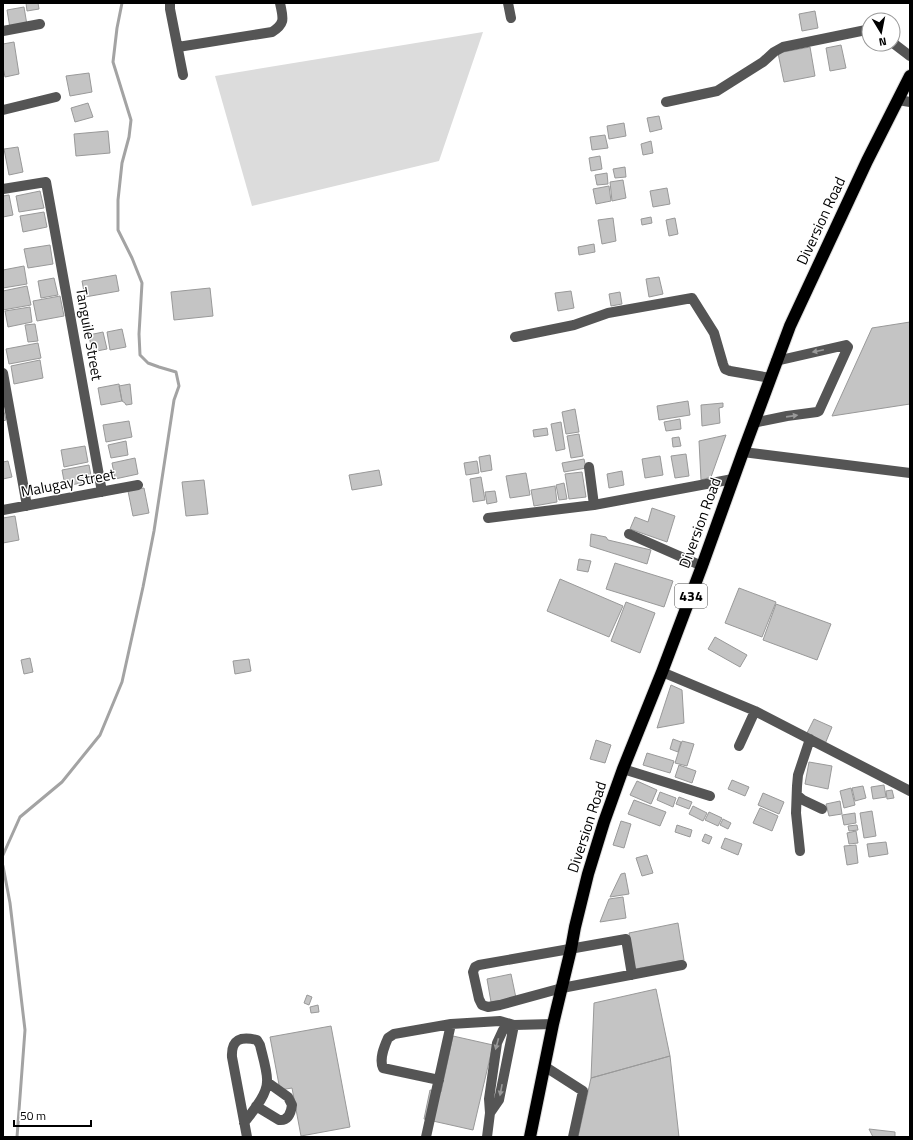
<svg xmlns="http://www.w3.org/2000/svg" width="913" height="1140" viewBox="0 0 913 1140" font-family="'Titillium Web',sans-serif">
<style>
.green{fill:#dcdcdc}
.lines{fill:none;stroke-linecap:round;stroke-linejoin:round}
.stream{stroke:#a3a3a3;stroke-width:3}
.building{fill:#c4c4c4;stroke:#999}
.highway-casing{stroke:#dbdbdb;stroke-width:14}
.minor{stroke:#555;stroke-width:10}
.highway{stroke:#000;stroke-width:12}
.oneway{fill:#999}
.labels{text-anchor:middle;stroke-width:3;stroke-linejoin:round;paint-order:stroke}
.shield{fill:#fff;stroke:#4c4c4c;stroke-width:1}
.shield-label{font-size:14px;font-weight:bold;fill:#000}
.street-label{font-size:15px;fill:#000;stroke:#fff}
</style>
<rect width="100%" height="100%" fill="#fff"/>
<path class="green" d="M483,32L439,161L252,206L215,76Z"/>
<g class="lines">
<path class="stream" d="M3,855L20,817L62,782L100,735L122,682L143,587L154,531L174,400L179,386L176,372L159,367L148,363L140,355L139,334L142,283L132,258L118,230V200L122,163L129,137L131,120L113,62L117,28L122,3
M3,866L10,903L25,1030L17,1137"/>
</g>
<path class="building" d="M26,3H38L39,9L27,11Z
M24,7L27,25L10,28L7,10Z
M815,11L818,28L802,31L799,14Z
M14,42L19,74L5,77L3,67V44Z
M841,45L846,68L830,71L826,48Z
M810,47L815,76L784,82L778,53Z
M89,73L92,92L70,96L66,76Z
M88,103L93,117L75,122L71,108Z
M659,116L662,129L650,132L647,118Z
M624,123L626,136L609,139L607,126Z
M108,131L110,153L76,156L74,134Z
M605,135L608,148L592,150L590,137Z
M651,141L653,153L643,155L641,144Z
M18,147L23,172L9,175L4,149Z
M600,156L602,169L591,171L589,158Z
M625,167L626,177L615,178L613,169Z
M607,173L608,184L597,185L595,175Z
M623,180L626,198L612,201L610,182Z
M609,186L611,201L596,204L593,189Z
M667,188L670,204L653,207L650,191Z
M40,191L44,208L19,212L16,196Z
M9,195L13,215L3,217V196Z
M44,212L47,227L23,232L20,216Z
M651,217L652,223L642,225L641,219Z
M613,218L616,241L602,244L598,220Z
M675,218L678,234L669,236L666,220Z
M594,244L595,252L579,255L578,247Z
M50,245L53,264L28,268L24,249Z
M24,266L27,284L3,288V270Z
M116,275L119,291L85,297L82,281Z
M659,277L663,294L649,297L646,279Z
M54,278L58,295L41,298L38,281Z
M27,286L31,305L3,310V291Z
M210,288L213,316L174,320L171,292Z
M571,291L574,308L558,311L555,293Z
M620,292L622,304L611,306L609,294Z
M60,296L64,316L37,321L33,301Z
M30,307L32,322L8,327L5,311Z
M910,322V404L832,416L872,328Z
M35,324L38,341L28,342L25,325Z
M122,329L126,347L110,350L107,332Z
M103,332L107,349L92,352L89,335Z
M38,343L41,358L9,364L6,349Z
M40,360L43,378L14,384L11,366Z
M119,384L122,401L101,405L98,388Z
M130,384L132,404L126,405L125,403L122,401L119,386Z
M688,401L690,415L659,420L657,406Z
M723,403V407L719,408L720,423L702,426L701,405Z
M3,407L6,420L3,421Z
M575,409L579,432L566,434L562,412Z
M680,419L681,429L666,431L664,422Z
M129,421L132,437L106,442L103,425Z
M561,422L565,449L556,451L551,424Z
M547,428L548,435L534,437L533,430Z
M579,434L583,456L571,458L567,436Z
M726,435L711,477L701,480L699,441Z
M679,437L681,446L673,447L672,438Z
M126,441L128,455L111,458L108,445Z
M85,446L88,462L64,467L61,450Z
M686,454L689,476L675,478L671,456Z
M490,455L492,470L481,472L479,457Z
M660,456L663,475L645,478L642,459Z
M135,458L138,474L115,479L112,463Z
M584,459L586,468L564,472L562,463Z
M8,461L12,477L3,479V462Z
M477,461L479,473L466,475L464,463Z
M89,465L92,481L65,486L62,470Z
M379,470L382,485L352,490L349,475Z
M622,471L624,485L609,488L607,474Z
M582,472L586,497L569,499L565,474Z
M526,473L530,495L510,498L506,476Z
M481,477L485,500L473,502L470,479Z
M204,480L208,514L186,516L182,482Z
M564,483L567,499L559,500L556,485Z
M555,486L557,502L534,506L531,490Z
M144,488L149,513L133,516L128,491Z
M495,491L497,502L487,504L485,492Z
M652,508L675,516L667,542L630,529L635,517L648,522Z
M15,516L19,540L3,543V518Z
M591,534L606,537L608,540L651,550L647,564L590,546Z
M579,559L591,561L588,572L577,570Z
M615,563L673,581L664,607L606,589Z
M560,579L623,606L609,637L547,611Z
M739,588L776,602L762,637L725,623Z
M626,602L655,613L640,653L611,641Z
M776,604L831,624L817,660L763,640Z
M715,637L747,655L740,667L708,649Z
M30,658L33,672L24,674L21,660Z
M249,659L251,671L235,674L233,661Z
M671,685L682,690L684,723L657,728Z
M814,719L832,727L825,744L806,735Z
M673,739L681,742L678,752L670,749Z
M596,740L611,745L605,763L590,759Z
M682,741L694,744L687,766L675,763Z
M647,753L674,761L670,773L643,765Z
M809,762L832,766L828,789L805,784Z
M679,765L696,771L692,783L675,777Z
M732,780L749,787L745,796L728,789Z
M637,781L657,790L651,804L630,795Z
M884,785L886,797L873,799L871,787Z
M863,786L866,798L855,801L852,788Z
M851,788L855,805L844,808L840,791Z
M892,790L894,798L887,799L886,791Z
M660,792L676,798L673,807L657,800Z
M763,793L784,802L779,814L758,805Z
M679,797L692,802L689,809L676,804Z
M634,800L666,812L660,826L628,814Z
M840,801L842,814L829,816L826,804Z
M693,806L707,813L703,821L689,814Z
M760,808L778,816L772,831L753,823Z
M872,811L876,836L864,838L860,813Z
M709,812L722,818L718,826L705,820Z
M855,813L856,823L844,825L842,815Z
M723,819L731,823L728,829L720,825Z
M621,821L631,824L624,848L613,845Z
M677,825L692,830L690,837L675,832Z
M857,825L858,830L849,831L848,826Z
M856,831L858,843L849,844L847,833Z
M705,834L712,837L709,844L702,841Z
M725,838L742,844L738,855L721,848Z
M886,842L888,854L869,857L867,844Z
M856,845L858,863L847,865L844,846Z
M647,855L653,873L642,876L636,858Z
M625,873L629,894L610,897L621,874Z
M623,897L626,918L600,922L609,899Z
M678,923L684,960L635,969L629,933Z
M511,974L516,998L491,1002L487,979Z
M656,989L670,1056L591,1078L594,1003Z
M307,995L312,997L309,1005L304,1003Z
M318,1005L319,1012L311,1013L310,1007Z
M331,1026L350,1127L301,1136L292,1088L280,1090L270,1037Z
M453,1036L493,1045L473,1130L424,1119L430,1090L441,1092Z
M670,1056L679,1137H578L591,1078Z
M869,1129L895,1132V1137H873Z"/>
<g class="lines">
<defs>
<path id="highway" d="M530,1137L553,1024L571,949L575,927L588,874L604,822L623,769L662,672L702,566L743,452L790,326L867,161L910,76"/>
</defs>
<use href="#highway" class="highway-casing"/>
<path class="minor" d="M170,3V9L183,75
M508,3L511,18
M3,31L40,24
M893,43L910,56
M178,47L272,32C286,23 283,18 280,3
M898,100L910,102
M666,102L717,91L763,62L774,52L783,47L866,30L869,31
M3,110L56,97
M3,189L46,182L102,492
M515,337L574,325L608,313L692,298L714,333L723,364L725,369L730,371L770,378
M3,373L27,506
M753,423L787,416L817,412L819,411L848,347L846,345L776,361
M743,452L910,473
M589,467L594,505
M3,510L138,485
M488,518L594,505L733,479
M629,534L702,566
M662,672L755,711L910,791
M739,746L755,711
M623,769L710,796
M797,795L803,800L822,809
M800,851L796,813L797,786L798,775L810,739
M632,975L626,939L479,965L475,967L473,972L479,999L482,1005L488,1007L500,1005L562,988L682,965
M544,1066L583,1091L573,1137
M439,1080L383,1068C379,1059 384,1047 388,1038L394,1034L451,1024
M256,1106L279,1120C288,1121 291,1113 292,1105L288,1097L267,1082
M490,1113L489,1099L497,1043L503,1030L514,1025L553,1024
M244,1123C252,1112 267,1095 267,1082C268,1073 262,1054 260,1045L257,1040C241,1036 231,1039 232,1057L247,1137
M426,1137L451,1024L500,1021L514,1025L499,1100L490,1113L487,1137"/>
<use href="#highway" class="highway"/>
</g>
<defs><path id="oneway-solid" d="M-6-.8H1V-3.2L6.5 0L1 3.2V.8H-6Z"/></defs>
<g class="oneway">
<use href="#oneway-solid" transform="translate(818 351) rotate(168)"/>
<use href="#oneway-solid" transform="translate(792 416) rotate(-8)"/>
<use href="#oneway-solid" transform="translate(497 1044) rotate(105)"/>
<use href="#oneway-solid" transform="translate(501 1090) rotate(101)"/>
</g>
<g class="labels">
<rect class="shield" x="675" y="584" width="32" height="24" rx="3"/>
<g class="shield-label">
<text x="691" y="601">434</text>
</g>
<g class="street-label">
<text transform="translate(821 221) rotate(-65)" y="5">Diversion Road</text>
<text transform="translate(89 334) rotate(80)" y="5">Tanguile Street</text>
<text transform="translate(68 483) rotate(-11)" y="5">Malugay Street</text>
<text transform="translate(700 523) rotate(-70)" y="5">Diversion Road</text>
<text transform="translate(587 827) rotate(-72)" y="5">Diversion Road</text>
</g>
</g>
<rect width="913" height="1140" fill="none" stroke="#000000" stroke-width="8"/>
<g transform="translate(881 32) rotate(170)"><circle r="19" fill="#ffffff" stroke="#999999"/>
<path d="M0-3L7 15L0 10L-7 15Z" fill="#000000"/>
<text y="-6" font-size="11" font-weight="bold" text-anchor="middle" fill="#000000">N</text>
</g>
<path d="M14 1120v6h77v-6" fill="none" stroke="#000000" stroke-width="2"/>
<text x="20" y="1120" font-size="12" fill="#000000" stroke="#ffffff" stroke-width="3" paint-order="stroke">50 m</text>
</svg>
